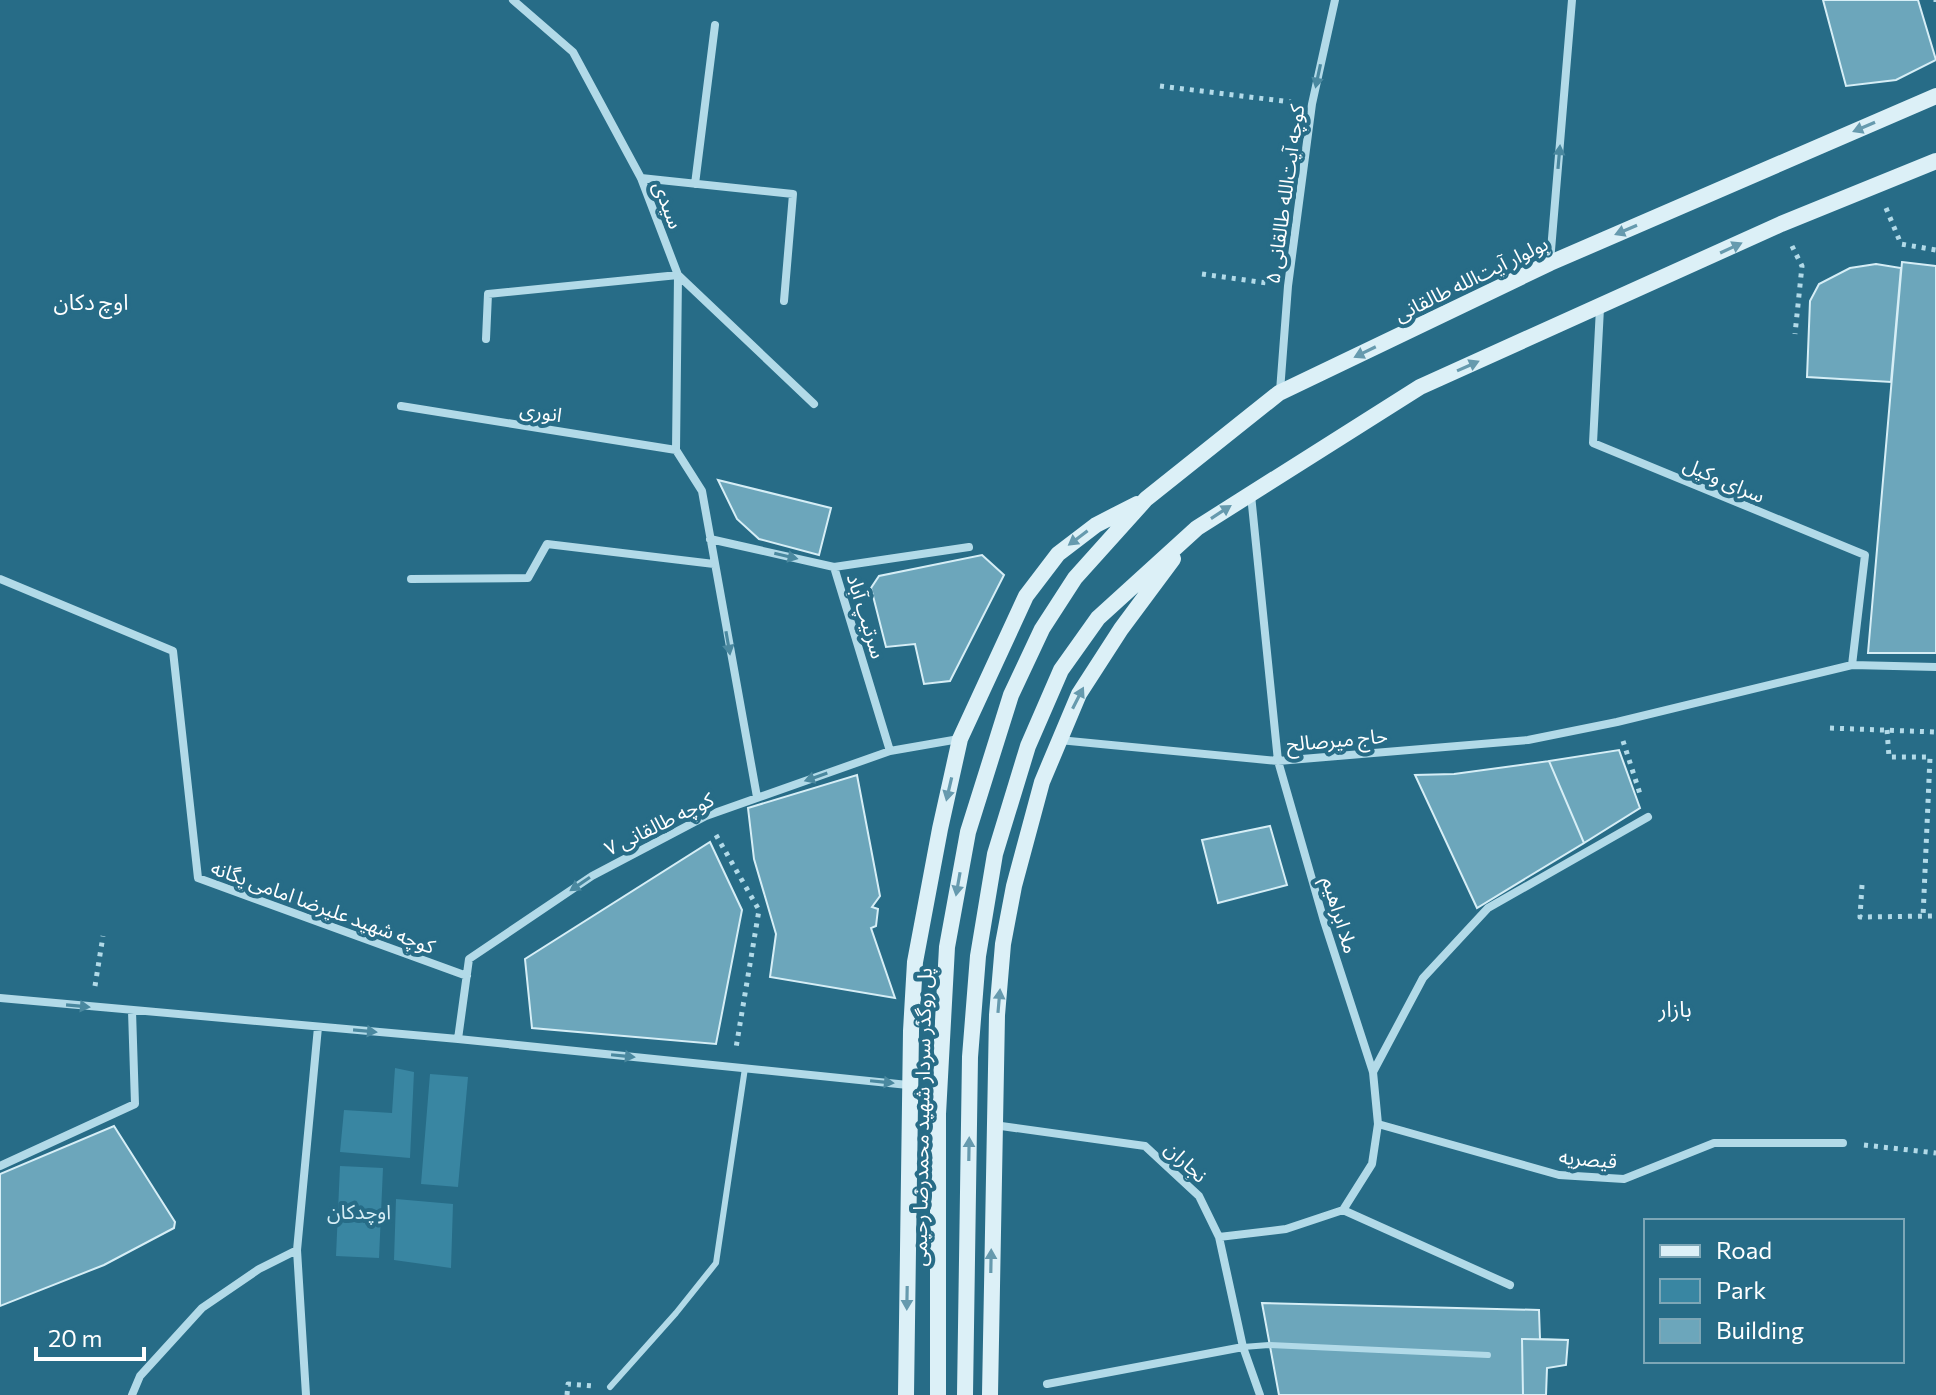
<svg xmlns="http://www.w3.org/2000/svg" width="1936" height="1395" viewBox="0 0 1936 1395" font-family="Commissioner,'Noto Sans Arabic',sans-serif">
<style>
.green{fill:#3986a2}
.building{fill:#6ca6bb;stroke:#d6eef6;stroke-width:2}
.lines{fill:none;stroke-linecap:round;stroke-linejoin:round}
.path{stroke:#b2dae8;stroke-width:5;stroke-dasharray:4 6;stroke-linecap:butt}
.lane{stroke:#b2dae8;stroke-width:6}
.street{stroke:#b2dae8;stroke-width:8}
.secondary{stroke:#dcf0f7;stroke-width:16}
.oneway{fill:#4a889f}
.oneway2{fill:#669aae}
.labels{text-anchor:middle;stroke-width:8;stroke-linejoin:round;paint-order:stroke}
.street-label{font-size:20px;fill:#fff;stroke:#276c87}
.park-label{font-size:20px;fill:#d6eef6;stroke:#276c87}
.neighbourhood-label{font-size:22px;fill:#fff;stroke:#276c87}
</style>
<rect width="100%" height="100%" fill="#276c87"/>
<path class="green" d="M395,1068L414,1072L410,1158L340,1152L344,1110L392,1113Z
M430,1074L468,1077L458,1187L421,1184Z
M340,1166L383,1168L379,1258L336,1256Z
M396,1199L453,1204L451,1268L394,1260Z"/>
<path class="building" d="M1823,0H1918L1936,60L1896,80L1846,86Z
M1902,262L1936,266V653H1868Z
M1876,264L1901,268L1891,382L1807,377L1810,301L1819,284L1850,268Z
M718,480L831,508L819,555L759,539L737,519Z
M982,555L1004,575L950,681L924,684L915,644L886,647L871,588L879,576Z
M1619,750L1640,808L1584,843L1549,761Z
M1549,761L1584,843L1477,908L1415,775L1454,774Z
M857,775L880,896L872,907L878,909L876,926L871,928L895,998L770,977L776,934L754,859L748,808Z
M1270,826L1287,885L1218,903L1202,840Z
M710,842L742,910L716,1044L532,1028L525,959Z
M114,1126L175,1222L174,1228L104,1265L0,1306V1174Z
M1262,1303L1539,1310L1540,1339L1568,1340L1566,1365L1547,1368L1546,1395H1279Z
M1522,1339L1568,1340L1566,1365L1547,1368L1546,1395H1523Z"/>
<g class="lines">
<path class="path" d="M1936,0V2
M1160,86L1291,102
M1886,208L1901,244L1936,250
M1792,246L1802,266L1795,334
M1202,274L1267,283
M1830,728L1936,732
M1887,730L1889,757H1930L1923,917
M1623,741L1641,797
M716,835L759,910L736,1048
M1862,885L1860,917L1936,916
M95,986L103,936
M1864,1145L1936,1153
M567,1395L568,1384L593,1386"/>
<path class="lane" d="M1243,1347L1269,1345L1488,1355
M610,1387L676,1313L716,1263L745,1068"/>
<path class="street" d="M513,0L573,52L641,178L678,275L814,404
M641,178L793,194L784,301
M695,184L715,25
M1550,262L1572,0
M678,275L676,450L702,491L757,797
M1600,308L1593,443L1865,555L1852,665
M486,339L488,294L678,275
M1280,391L1288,286L1312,104L1335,0
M401,406L676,450
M710,539L834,567L890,751
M834,567L969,547
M0,579L173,651L198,878L467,976
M411,579L528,578L547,544L714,564
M1059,740L1278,761L1528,740L1617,722L1852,665L1936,667
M0,998L458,1039L908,1085L909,1088
M458,1039L469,959L592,876L706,816L890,751L959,739
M1373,1072L1423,978L1488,908L1648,817
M1378,1124L1559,1175L1624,1179L1714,1143H1843
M994,1125L1145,1146L1199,1196L1219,1237L1243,1347L1260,1395
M0,1166L135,1104L132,1011
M1343,1210L1510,1285
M1219,1237L1286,1229L1343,1210L1372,1164L1378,1124L1373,1072L1324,921L1278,761L1251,495
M297,1250L306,1395
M1047,1384L1243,1347
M132,1395L140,1376L202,1308L259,1269L297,1250L318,1027"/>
<path class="secondary" d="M906,1395L911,1031L915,962L940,829L960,739L1026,596L1058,554L1096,525L1137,504
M938,1395V1114L947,947L968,832L1011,695L1042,629L1075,578L1146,499L1279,393L1550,263L1936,96
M965,1395L970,1057L978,956L995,854L1028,746L1061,670L1098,618L1197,528L1420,387L1781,224L1936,161
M990,1395L997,1015L1003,944L1014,886L1042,782L1079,694L1121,629L1173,559"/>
</g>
<defs><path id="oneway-solid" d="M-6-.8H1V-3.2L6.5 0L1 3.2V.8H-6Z" transform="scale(2)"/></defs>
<g class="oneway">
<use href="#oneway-solid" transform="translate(1318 76) rotate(102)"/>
<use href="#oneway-solid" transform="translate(1559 157) rotate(-85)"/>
<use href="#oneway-solid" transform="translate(786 556) rotate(13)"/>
<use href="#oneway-solid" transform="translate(728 643) rotate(80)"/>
<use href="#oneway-solid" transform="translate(816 777) rotate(161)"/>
<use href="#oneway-solid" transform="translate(580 884) rotate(146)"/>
<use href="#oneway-solid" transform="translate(78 1006) rotate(5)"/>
<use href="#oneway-solid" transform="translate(365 1031) rotate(5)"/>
<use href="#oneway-solid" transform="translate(623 1056) rotate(6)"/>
<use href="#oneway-solid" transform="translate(882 1082) rotate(6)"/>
</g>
<g class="oneway2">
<use href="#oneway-solid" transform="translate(1864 127) rotate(157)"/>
<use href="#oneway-solid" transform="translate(1626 230) rotate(157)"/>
<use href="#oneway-solid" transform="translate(1731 248) rotate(-25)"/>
<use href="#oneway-solid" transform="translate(1365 352) rotate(154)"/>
<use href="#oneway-solid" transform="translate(1468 366) rotate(-24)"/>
<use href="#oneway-solid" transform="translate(1221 512) rotate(-33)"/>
<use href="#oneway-solid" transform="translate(1078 538) rotate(143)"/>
<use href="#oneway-solid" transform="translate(1078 698) rotate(-63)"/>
<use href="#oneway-solid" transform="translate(949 789) rotate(103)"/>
<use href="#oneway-solid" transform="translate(958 884) rotate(100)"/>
<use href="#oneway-solid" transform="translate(999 1001) rotate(-85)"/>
<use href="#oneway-solid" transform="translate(969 1149) rotate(-89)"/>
<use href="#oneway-solid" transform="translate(991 1261) rotate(-89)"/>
<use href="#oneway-solid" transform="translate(907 1298) rotate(91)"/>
</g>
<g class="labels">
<g class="street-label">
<text transform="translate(1285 194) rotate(-82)" y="7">کوچه آیت‌الله طالقانی ۵</text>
<text transform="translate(668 205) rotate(69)" y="7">سیدی</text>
<text transform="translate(1471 279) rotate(-26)" y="7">بولوار آیت‌الله طالقانی</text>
<text transform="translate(541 412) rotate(9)" y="7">انوری</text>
<text transform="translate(1724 480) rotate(23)" y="7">سرای وکیل</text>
<text transform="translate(866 616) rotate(73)" y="7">سرتیپ آباد</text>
<text transform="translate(1337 740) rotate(-5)" y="7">حاج میرصالح</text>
<text transform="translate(659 824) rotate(-26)" y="7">کوچه طالقانی ۷</text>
<text transform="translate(323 907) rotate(20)" y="7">کوچه شهید علیرضا امامی یگانه</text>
<text transform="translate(1340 915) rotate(73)" y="7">ملا ابراهیم</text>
<text transform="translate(922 1117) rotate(-89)" y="7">پل روگذر سردار شهید محمدرضا رحیمی</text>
<text transform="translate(1588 1159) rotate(5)" y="7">قیصریه</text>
<text transform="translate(1186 1162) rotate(43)" y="7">نجاران</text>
</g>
<g class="park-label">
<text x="359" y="1219">اوچدکان</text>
</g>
<g class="neighbourhood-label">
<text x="91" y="310">اوچ دکان</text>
<text x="1675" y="1017">بازار</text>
</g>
</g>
<rect x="1644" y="1219" width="260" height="144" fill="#276c87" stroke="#7da7b7" stroke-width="2"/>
<rect x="1660" y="1245" width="40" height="12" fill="#dcf0f7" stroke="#7da7b7" stroke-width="2"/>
<text x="1716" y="1259" font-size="24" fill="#ffffff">Road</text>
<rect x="1660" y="1279" width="40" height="24" fill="#3986a2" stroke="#7da7b7" stroke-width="2"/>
<text x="1716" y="1299" font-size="24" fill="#ffffff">Park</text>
<rect x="1660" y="1319" width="40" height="24" fill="#6ca6bb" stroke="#7da7b7" stroke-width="2"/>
<text x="1716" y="1339" font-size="24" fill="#ffffff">Building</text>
<path d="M36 1347v12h108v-12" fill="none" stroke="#ffffff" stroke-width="4"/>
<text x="48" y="1347" font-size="24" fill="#ffffff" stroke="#276c87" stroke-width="6" paint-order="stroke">20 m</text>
</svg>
